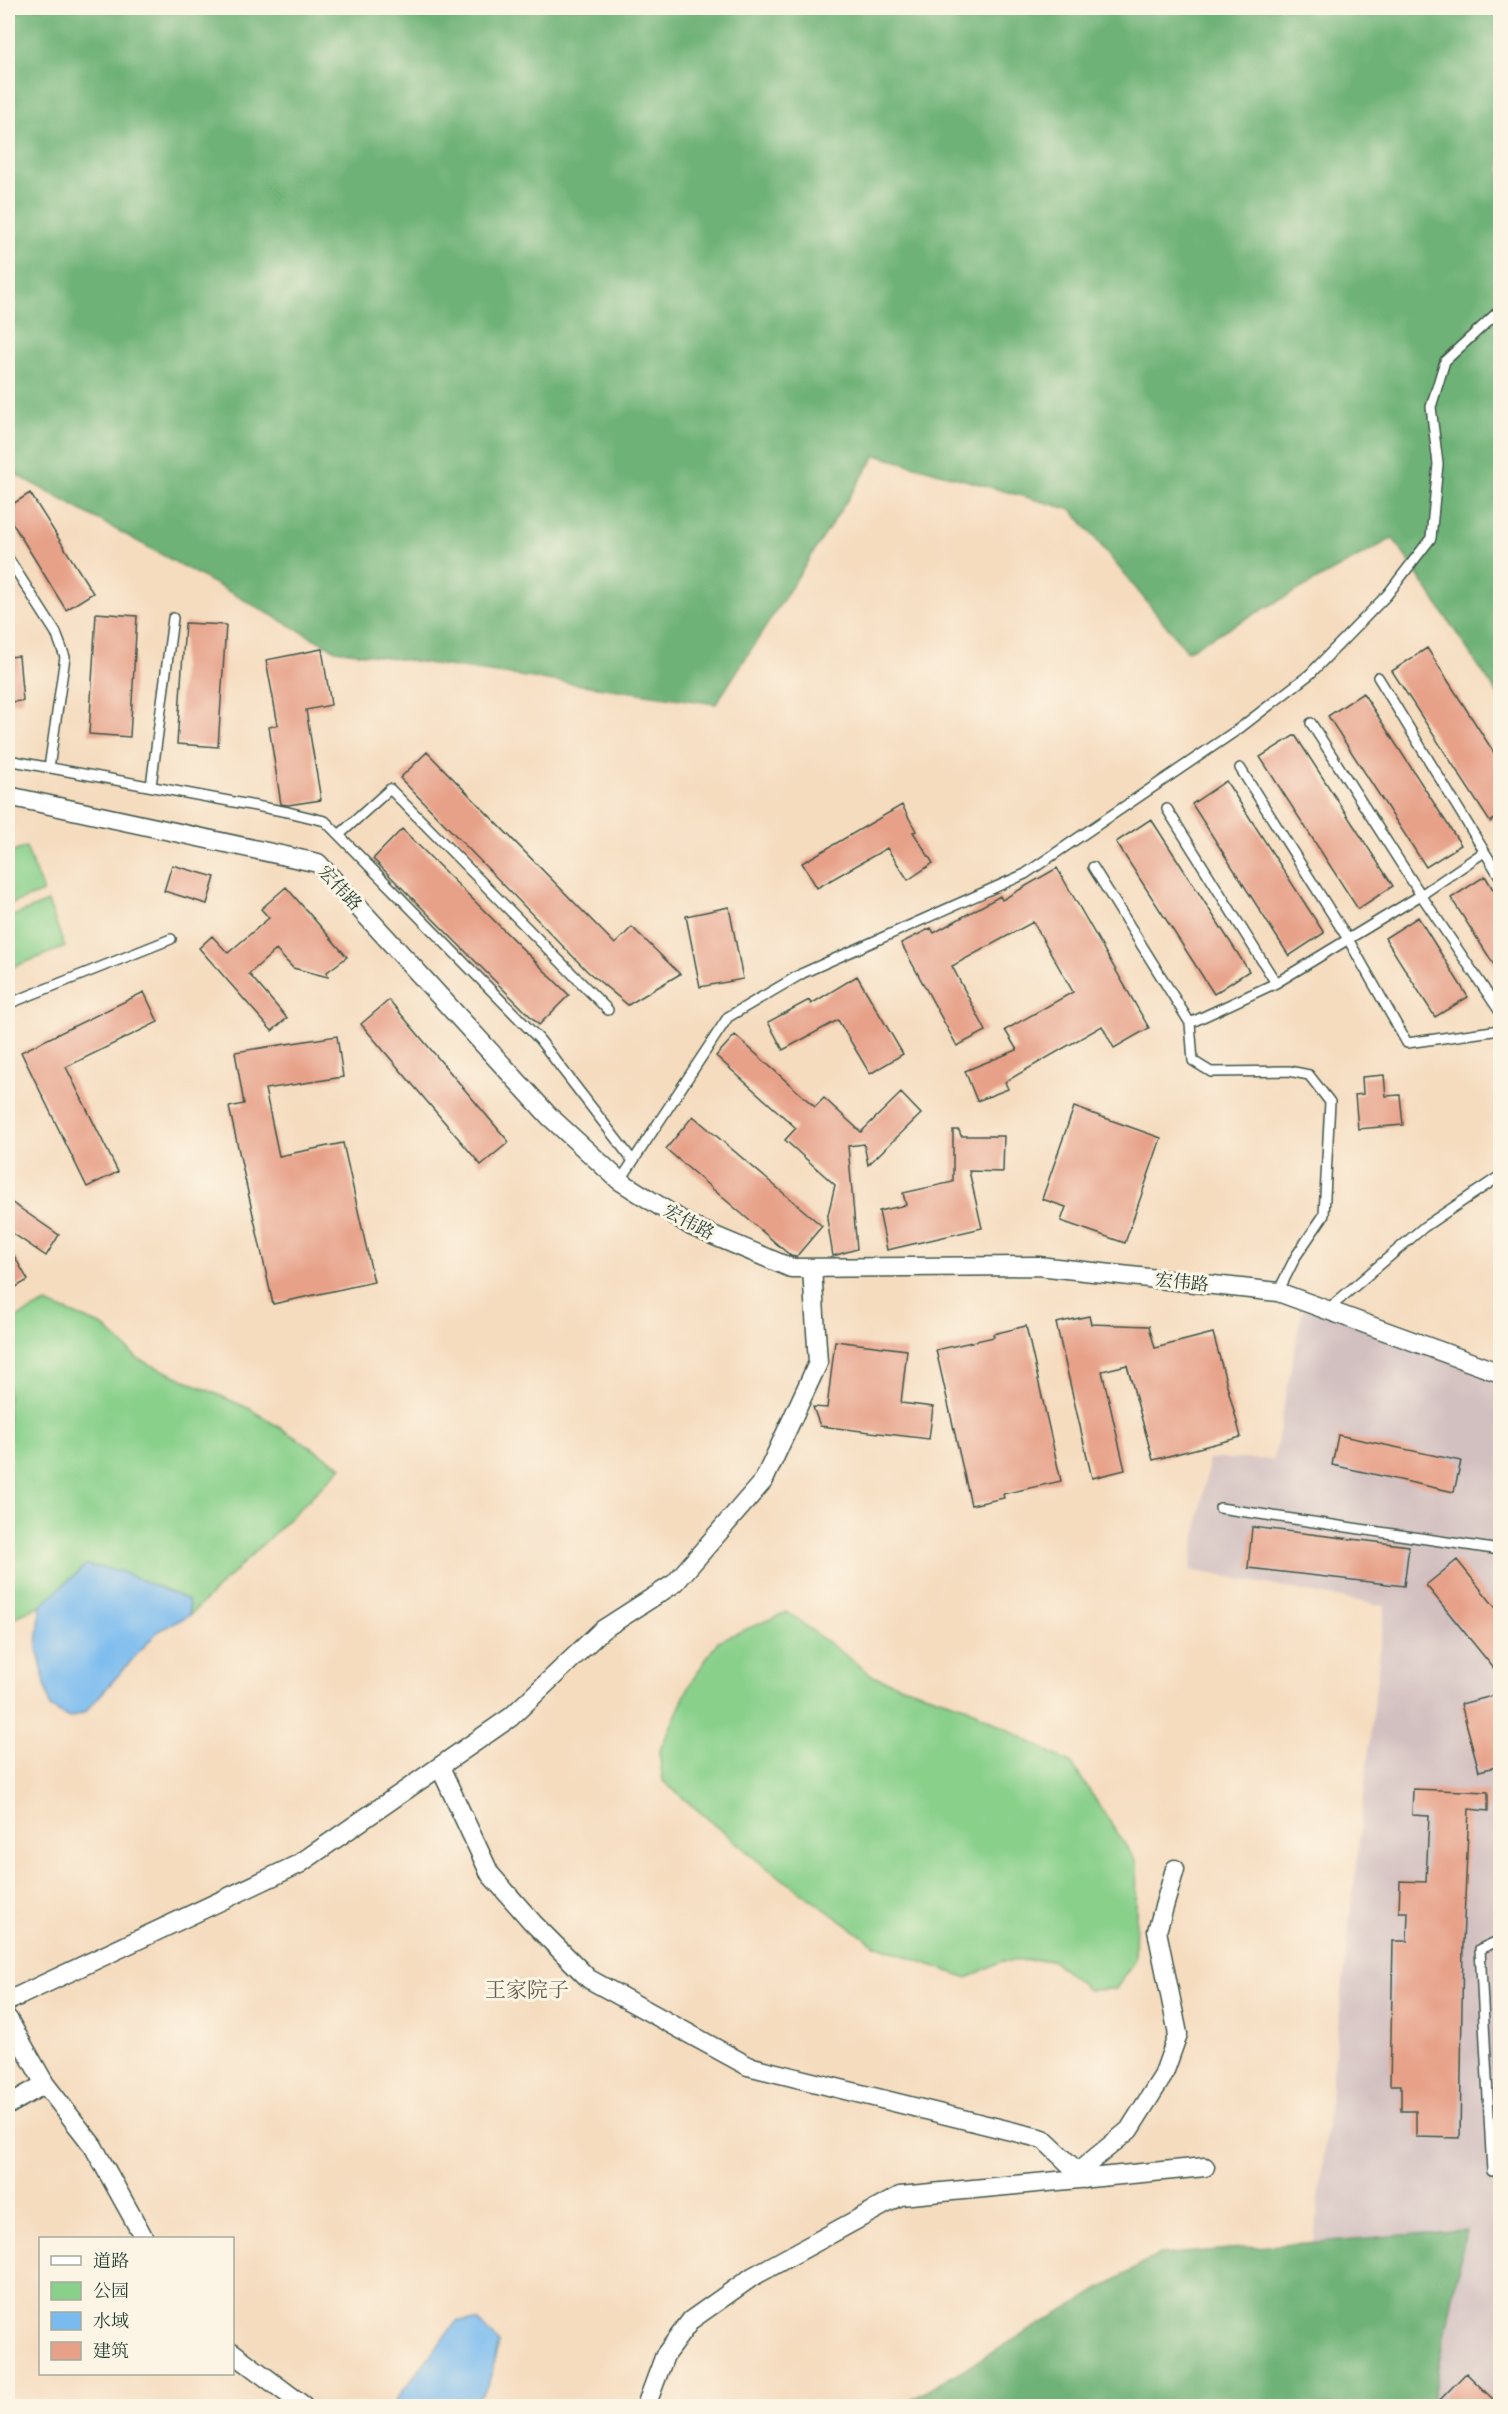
<svg xmlns="http://www.w3.org/2000/svg" width="1508" height="2414" viewBox="0 0 1508 2414" font-family="'Old Standard TT','Noto Serif SC',serif">
<style>
.industrial{fill:#d2bfc0}
.green{fill:#89d08b;stroke:#548660;stroke-width:1.5}
.forest{fill:#6eb277;stroke:#467856;stroke-width:1.5}
.water{fill:#7abbef;stroke:#4c7c92;stroke-width:1.5}
.building{fill:#e7a189}
.lines{fill:none;stroke-linecap:round;stroke-linejoin:round}
.service-casing{stroke:#3f5549;stroke-width:12}
.minor-casing{stroke:#3f5549;stroke-width:21}
.service{stroke:#fff;stroke-width:9}
.minor{stroke:#fff;stroke-width:18}
.labels{text-anchor:middle;stroke-width:6;stroke-linejoin:round;paint-order:stroke}
.street-label{font-size:18px;fill:#1f3d34;stroke:#fcf5e5}
.quarter-label{font-size:21px;fill:#656052;stroke:#fcf5e5}
</style>
<rect width="100%" height="100%" fill="#fcf5e5"/>
<filter id="ink" filterUnits="userSpaceOnUse"><feTurbulence type="fractalNoise" baseFrequency=".0167" numOctaves="2"/><feDisplacementMap in="SourceGraphic" scale="12" xChannelSelector="R" yChannelSelector="G"/><feConvolveMatrix kernelMatrix="1 2 1 2 8 2 1 2 1" color-interpolation-filters="sRGB"/></filter>
<filter id="wash" filterUnits="userSpaceOnUse"><feTurbulence type="fractalNoise" baseFrequency=".008" numOctaves="4" result="noise"/><feDisplacementMap in="SourceGraphic" scale="24" xChannelSelector="R" yChannelSelector="G"/><feGaussianBlur stdDeviation="1.35" result="paint"/><feColorMatrix in="noise" values="0 0 0 0 0 0 0 0 0 0 0 0 0 0 0 0 0 1.4 0 .05"/><feComposite in="paint" operator="in"/></filter>
<g filter="url(#wash)">
<rect width="100%" height="100%" fill="#f5dcbf"/>
<path class="industrial" d="M1304,1301L1500,1373V2406H1431L1466,2230L1314,2242L1385,1606L1190,1570L1209,1459H1274Z"/>
<path class="green" d="M26,847L43,892L8,905V854Z
M48,902L65,947L8,969V918Z
M46,1303L103,1326L138,1359L250,1409L342,1467L190,1615L188,1600L87,1565L41,1605L8,1621V1322Z
M787,1612L875,1677L964,1706L1072,1764L1137,1863L1135,1959L1116,1989L1088,1990L1052,1960L1002,1961L967,1978L875,1945L763,1865L663,1781L659,1752L690,1684L718,1641Z"/>
<path class="forest" d="M8,8H1500V698L1393,538L1187,651L1072,510L876,455L716,704L335,650L8,470Z
M1466,2230L1431,2406H901L1158,2255Z"/>
<path class="water" d="M86,1565L120,1571L188,1600L190,1615L158,1631L85,1712L69,1718L50,1707L37,1646L41,1605Z
M457,2321H478L499,2343L488,2386L471,2406H391Z"/>
<g id="blocks">
<path class="building" d="M30,493L93,593L66,610L8,516V507Z
M96,613L137,616L130,737L89,734Z
M185,623L226,625L218,747L177,744Z
M1427,648L1500,762V815L1490,822L1392,671Z
M322,649L331,705L306,710L321,800L288,805L281,804L269,727L278,725L266,660Z
M19,656L23,701L8,702V657Z
M1363,693L1461,845L1426,867L1328,716Z
M1295,735L1393,886L1358,909L1260,757Z
M427,752L615,944L632,927L680,974L628,1005L587,971L400,778Z
M1226,781L1324,933L1289,956L1192,804Z
M902,805L916,831L913,832L933,863L908,880L887,848L817,888L802,863Z
M1151,819L1249,971L1214,994L1116,842Z
M402,829L569,995L539,1025L373,859Z
M172,865L215,877L207,904L164,891Z
M1057,868L1149,1028L1114,1048L1102,1026L1005,1082L1008,1089L977,1101L965,1071L1017,1050L1005,1030L1073,992L1033,922L952,966L986,1031L957,1046L901,943L931,928L934,933L1000,896L1002,900Z
M1485,876L1500,901V974L1451,898Z
M286,887L347,957L327,972L328,977L293,968L276,950L249,974L287,1018L272,1031L199,948L212,936L228,953L269,918L261,909Z
M729,907L743,979L700,987L686,916Z
M1418,917L1468,997L1435,1017L1385,938Z
M857,976L903,1054L870,1074L838,1020L783,1050L768,1022L809,1000L811,1004Z
M144,992L158,1022L66,1067L118,1172L87,1187L21,1052Z
M389,1000L509,1142L481,1165L361,1024Z
M735,1035L815,1107L824,1098L861,1132L901,1093L921,1114L868,1165L864,1144L848,1146L857,1249L833,1256L827,1219L835,1185L785,1140L796,1128L716,1056Z
M337,1036L343,1077L265,1089L279,1156L343,1143L374,1282L273,1304L229,1107L244,1104L235,1052Z
M1384,1075L1386,1096L1400,1095L1403,1125L1358,1129L1355,1095L1363,1094L1362,1077Z
M1074,1107L1161,1138L1125,1243L1061,1221L1066,1207L1042,1199Z
M693,1116L822,1226L796,1257L791,1256L666,1149Z
M953,1130H959L961,1136H1004L1003,1172L969,1171L982,1228L887,1250L879,1211L906,1205L903,1193L953,1182Z
M8,1200L59,1235L46,1256L8,1230Z
M8,1245L28,1280L8,1292Z
M1089,1316L1091,1324L1149,1326L1155,1348L1213,1333L1241,1437L1153,1460L1127,1365L1102,1371L1125,1470L1092,1478L1056,1323Z
M1026,1326L1061,1481L1003,1494L1004,1498L971,1505L936,1350L994,1337L993,1334Z
M835,1341L907,1350L901,1403L933,1407L929,1439L820,1426L813,1407L827,1408Z
M1338,1435L1461,1461L1454,1492L1332,1465Z
M1252,1527L1409,1546L1404,1586L1248,1568Z
M1457,1560L1500,1613V1676L1426,1585Z
M1500,1694V1766L1479,1771L1461,1704Z
M1413,1789L1488,1792V1811L1469,1809L1463,1943L1460,2138L1416,2137V2111H1401V2085H1390L1393,1941H1407L1408,1912H1399L1400,1881L1426,1882L1429,1816L1412,1815Z
M1466,2373L1500,2406H1434Z"/>
</g>
</g>
<g filter="url(#ink)">
<use href="#blocks" fill-opacity="0" stroke="#3f5549" stroke-width="1.5"/>
<g class="lines">
<defs>
<path id="service" d="M8,558L56,633L65,657L49,768
M1378,677L1500,877
M1311,723L1421,895L1500,1012
M8,760L288,812L325,821L539,1039L633,1161
M1240,768L1348,939L1407,1043L1500,1030
M151,786L173,618
M1167,809L1276,983
M339,835L390,789L608,1010
M1093,867L1190,1023L1193,1061L1211,1072L1289,1071L1309,1075L1330,1102L1324,1215L1296,1256L1278,1292
M8,1004L171,939
M1190,1023L1276,983L1421,895L1484,852
M620,1181L728,1017L803,973L1025,874L1240,728L1310,674L1387,595L1431,538L1438,464L1431,407L1445,361L1500,310
M1327,1310L1424,1227L1500,1176
M1220,1508L1500,1550
M1500,1940L1480,1949L1492,2171L1500,2167"/>
<path id="minor" d="M8,796L318,863L549,1116L620,1181L691,1226L791,1268L1038,1266L1278,1292L1500,1373
M440,1767L490,1874L533,1923L589,1979L748,2066L1043,2139L1085,2179
M8,2001L299,1864L511,1717L602,1630L675,1583L764,1480L818,1363L812,1268
M8,2019L45,2084L93,2146L144,2238
M8,2105L45,2084
M1078,2172L1129,2130L1163,2076L1178,2034L1157,1931L1175,1869
M232,2352L304,2406
M646,2406L665,2355L691,2320L752,2277L900,2196L1205,2167"/>
</defs>
<use href="#service" class="service-casing"/>
<use href="#minor" class="minor-casing"/>
<use href="#service" class="service"/>
<use href="#minor" class="minor"/>
</g>
</g>
<g class="labels">
<g class="street-label">
<text transform="translate(340 888) rotate(47)" y="6">宏伟路</text>
<text transform="translate(689 1222) rotate(28)" y="6">宏伟路</text>
<text transform="translate(1182 1282) rotate(6)" y="6">宏伟路</text>
</g>
<g class="quarter-label">
<text x="527" y="1997">王家院子</text>
</g>
</g>
<rect width="1508" height="2414" fill="none" stroke="#fcf5e5" stroke-width="30"/>
<rect x="39" y="2237" width="195" height="138" fill="#fcf5e5" stroke="#a4ab9e" stroke-width="1.5"/>
<rect x="51" y="2256" width="30" height="9" fill="#ffffff" stroke="#a4ab9e" stroke-width="1.5"/>
<text x="93" y="2267" font-size="18" fill="#1f3d34">道路</text>
<rect x="51" y="2282" width="30" height="18" fill="#89d08b" stroke="#a4ab9e" stroke-width="1.5"/>
<text x="93" y="2297" font-size="18" fill="#1f3d34">公园</text>
<rect x="51" y="2312" width="30" height="18" fill="#7abbef" stroke="#a4ab9e" stroke-width="1.5"/>
<text x="93" y="2327" font-size="18" fill="#1f3d34">水域</text>
<rect x="51" y="2342" width="30" height="18" fill="#e7a189" stroke="#a4ab9e" stroke-width="1.5"/>
<text x="93" y="2357" font-size="18" fill="#1f3d34">建筑</text>
</svg>
